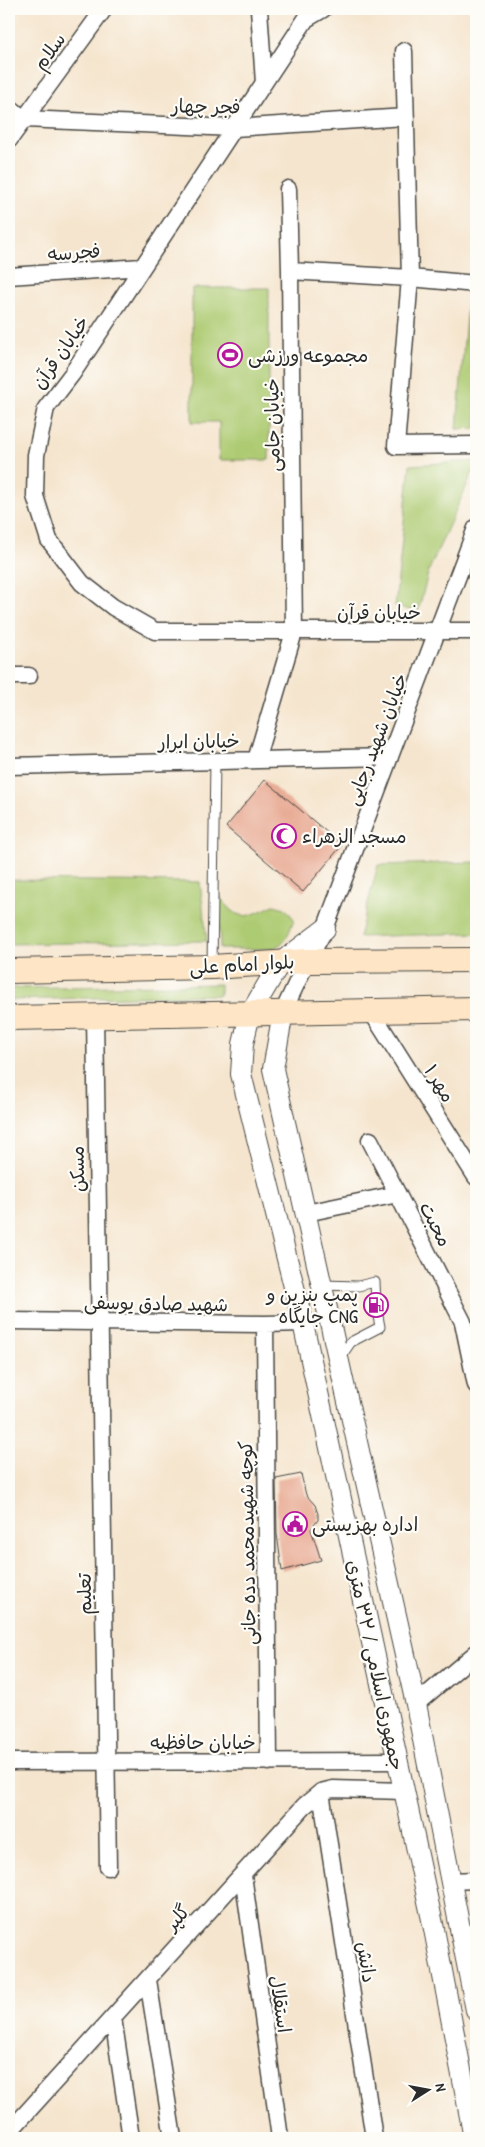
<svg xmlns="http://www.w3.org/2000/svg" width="485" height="2147" viewBox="0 0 485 2147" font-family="'Patrick Hand','Playpen Sans Arabic',sans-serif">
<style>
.green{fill:#adcb72;stroke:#6c7b4e}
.building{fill:#e7a58d}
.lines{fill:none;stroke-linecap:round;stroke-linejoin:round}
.service-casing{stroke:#494743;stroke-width:11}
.minor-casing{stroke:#494743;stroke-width:19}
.tertiary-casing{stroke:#494743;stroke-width:22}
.secondary-casing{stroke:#494743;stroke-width:26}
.service{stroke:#fff;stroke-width:9}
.minor{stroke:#fff;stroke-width:16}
.tertiary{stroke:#fff;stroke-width:20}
.secondary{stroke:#fde5c5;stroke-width:24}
.labels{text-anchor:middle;stroke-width:4.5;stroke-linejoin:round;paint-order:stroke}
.street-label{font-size:19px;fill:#2b2b2b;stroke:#fdfcf7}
.poi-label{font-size:19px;fill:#2b2b2b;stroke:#fdfcf7;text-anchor:start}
</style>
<rect width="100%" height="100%" fill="#fdfcf7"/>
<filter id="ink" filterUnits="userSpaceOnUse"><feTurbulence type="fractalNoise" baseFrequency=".02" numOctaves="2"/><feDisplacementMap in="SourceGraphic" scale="10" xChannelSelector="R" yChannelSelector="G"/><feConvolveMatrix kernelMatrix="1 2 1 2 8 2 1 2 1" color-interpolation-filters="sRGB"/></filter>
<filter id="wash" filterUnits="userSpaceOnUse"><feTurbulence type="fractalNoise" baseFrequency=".0096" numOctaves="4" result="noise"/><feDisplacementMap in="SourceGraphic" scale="20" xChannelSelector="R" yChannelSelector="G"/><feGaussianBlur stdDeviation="1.12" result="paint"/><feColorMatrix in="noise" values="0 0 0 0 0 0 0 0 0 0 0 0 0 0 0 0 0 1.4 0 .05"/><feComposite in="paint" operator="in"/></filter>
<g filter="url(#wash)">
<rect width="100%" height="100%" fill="#f5e5ce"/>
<path class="green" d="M192,288H269V460H219V422H192Z
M467,304L476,305V428L457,429Z
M476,461V465L429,570L418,612L395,606L410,465Z
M476,862V933L359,937L378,865Z
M9,880L200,882L207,941L9,944Z
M218,894C240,923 243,919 274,905L285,908L294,919C289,933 286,945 270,949H220Z
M220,984V995L9,1000V988Z"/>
<g id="blocks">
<path class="building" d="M265,780L342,845L303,892L226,827Z
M301,1474L306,1495L315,1505L318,1514V1520L311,1529L321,1560L282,1571L277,1534L276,1479Z"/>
</g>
</g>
<g filter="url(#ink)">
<use href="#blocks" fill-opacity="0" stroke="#494743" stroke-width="1"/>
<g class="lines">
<defs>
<path id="service" d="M212,966L215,761
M322,1285L358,1286L375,1282L376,1305L380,1327L351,1342L340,1358"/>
<path id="minor" d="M259,9L264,83
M323,9L306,19L72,374L46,408L36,455L35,496L49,540L82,583L113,607L155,631H476
M404,51L410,278L396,446L476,445
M9,107L24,119L234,128L406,117
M9,140L104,9
M288,189L290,271
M9,276L142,267
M9,676H29
M256,760L294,632L290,271L410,278L476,284
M9,766L390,757
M371,1011L476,1177
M283,1012L307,961L325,929L476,528
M95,1016L108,1867
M370,1140L463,1322L476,1385
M306,1213L398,1194
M9,1321L265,1324L303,1323
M265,1324L269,1762
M416,1704L476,1653
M9,1762L397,1761
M321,1792L374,2138
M243,1875L280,2138
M451,1881L476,1880
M148,1980L173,2138
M113,2018L131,2138
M9,2132L304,1806L321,1792L333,1789L404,1791"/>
<path id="tertiary" d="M325,929L280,963L250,1014L243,1044L241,1074L303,1323L434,1929L474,2138
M283,1012L273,1069L416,1704L476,2010"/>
<path id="secondary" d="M9,971L212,967L307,961L476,960
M9,1018L476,1009"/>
</defs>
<use href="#service" class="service-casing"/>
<use href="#minor" class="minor-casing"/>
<use href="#tertiary" class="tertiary-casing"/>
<use href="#secondary" class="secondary-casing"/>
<use href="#service" class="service"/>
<use href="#minor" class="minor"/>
<use href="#tertiary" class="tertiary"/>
<use href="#secondary" class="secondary"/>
</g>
</g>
<defs>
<symbol id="stadium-ring" viewBox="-11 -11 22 22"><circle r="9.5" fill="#fdfcf7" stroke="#b5179e" stroke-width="1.5"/><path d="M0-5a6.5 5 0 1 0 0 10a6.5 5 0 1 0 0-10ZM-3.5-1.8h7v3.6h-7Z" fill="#b5179e"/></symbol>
<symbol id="mosque-ring" viewBox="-11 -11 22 22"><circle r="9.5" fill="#fdfcf7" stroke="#b5179e" stroke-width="1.5"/><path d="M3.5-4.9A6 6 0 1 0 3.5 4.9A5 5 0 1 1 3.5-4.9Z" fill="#b5179e"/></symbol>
<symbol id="fuel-ring" viewBox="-11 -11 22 22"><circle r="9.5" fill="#fdfcf7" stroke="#b5179e" stroke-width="1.5"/><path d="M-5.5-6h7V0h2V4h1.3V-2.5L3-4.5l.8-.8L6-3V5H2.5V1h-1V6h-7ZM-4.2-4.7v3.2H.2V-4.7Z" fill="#b5179e"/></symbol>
<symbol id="civic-ring" viewBox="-11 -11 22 22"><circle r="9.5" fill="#fdfcf7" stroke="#b5179e" stroke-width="1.5"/><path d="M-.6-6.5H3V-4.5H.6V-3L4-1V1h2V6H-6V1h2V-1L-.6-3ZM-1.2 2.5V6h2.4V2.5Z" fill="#b5179e"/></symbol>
</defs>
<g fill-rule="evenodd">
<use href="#stadium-ring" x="216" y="341" width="28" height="28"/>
<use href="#mosque-ring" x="270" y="822" width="28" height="28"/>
<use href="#fuel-ring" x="362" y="1291" width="28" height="28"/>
<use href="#civic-ring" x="281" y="1510" width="28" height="28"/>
</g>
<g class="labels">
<g class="street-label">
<text transform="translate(49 51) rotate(-54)" y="7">سلام</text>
<text transform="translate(206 106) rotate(1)" y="7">فجر چهار</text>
<text transform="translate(74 252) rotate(-4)" y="7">فجرسه</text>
<text transform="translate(60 352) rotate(-55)" y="7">خیابان قرآن</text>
<text transform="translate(272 425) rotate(-91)" y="7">خیابان جامی</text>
<text x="379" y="619">خیابان قرآن</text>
<text transform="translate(376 739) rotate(-69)" y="7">خیابان شهید رجایی</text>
<text transform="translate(199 741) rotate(-1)" y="7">خیابان ابرار</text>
<text transform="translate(242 964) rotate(-3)" y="7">بلوار امام علی</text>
<text transform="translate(440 1083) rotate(58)" y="7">مهر ۱</text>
<text transform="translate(77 1169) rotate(-91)" y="7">مسکن</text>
<text transform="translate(436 1224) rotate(63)" y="7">محبت</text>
<text transform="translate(156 1303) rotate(1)" y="7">شهید صادق یوسفی</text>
<text transform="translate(247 1543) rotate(-91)" y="7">کوچه شهیدمحمد دده جانی</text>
<text transform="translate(84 1594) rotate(-91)" y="7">تعلیم</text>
<text transform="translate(376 1665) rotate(78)" y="7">جمهوری اسلامی / ۳۲ متری</text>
<text x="203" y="1749">خیابان حافظیه</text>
<text transform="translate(177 1917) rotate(-48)" y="7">گلپر</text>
<text transform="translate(367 1962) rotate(81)" y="7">دانش</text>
<text transform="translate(281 2004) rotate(82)" y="7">استقلال</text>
</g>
<g class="poi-label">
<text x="248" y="362">مجموعه ورزشی</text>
<text x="302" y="843">مسجد الزهراء</text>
<text x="358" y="1301" text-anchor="end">پمپ بنزین و<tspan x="358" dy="22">جایگاه CNG</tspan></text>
<text x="312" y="1531">اداره بهزیستی</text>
</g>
</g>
<rect width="485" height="2147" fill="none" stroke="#fdfcf7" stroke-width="30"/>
<g transform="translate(428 2090) rotate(79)" stroke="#fdfcf7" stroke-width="4" paint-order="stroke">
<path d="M0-4L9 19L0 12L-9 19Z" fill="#2b2b2b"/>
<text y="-8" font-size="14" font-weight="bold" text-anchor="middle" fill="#2b2b2b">N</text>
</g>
</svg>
